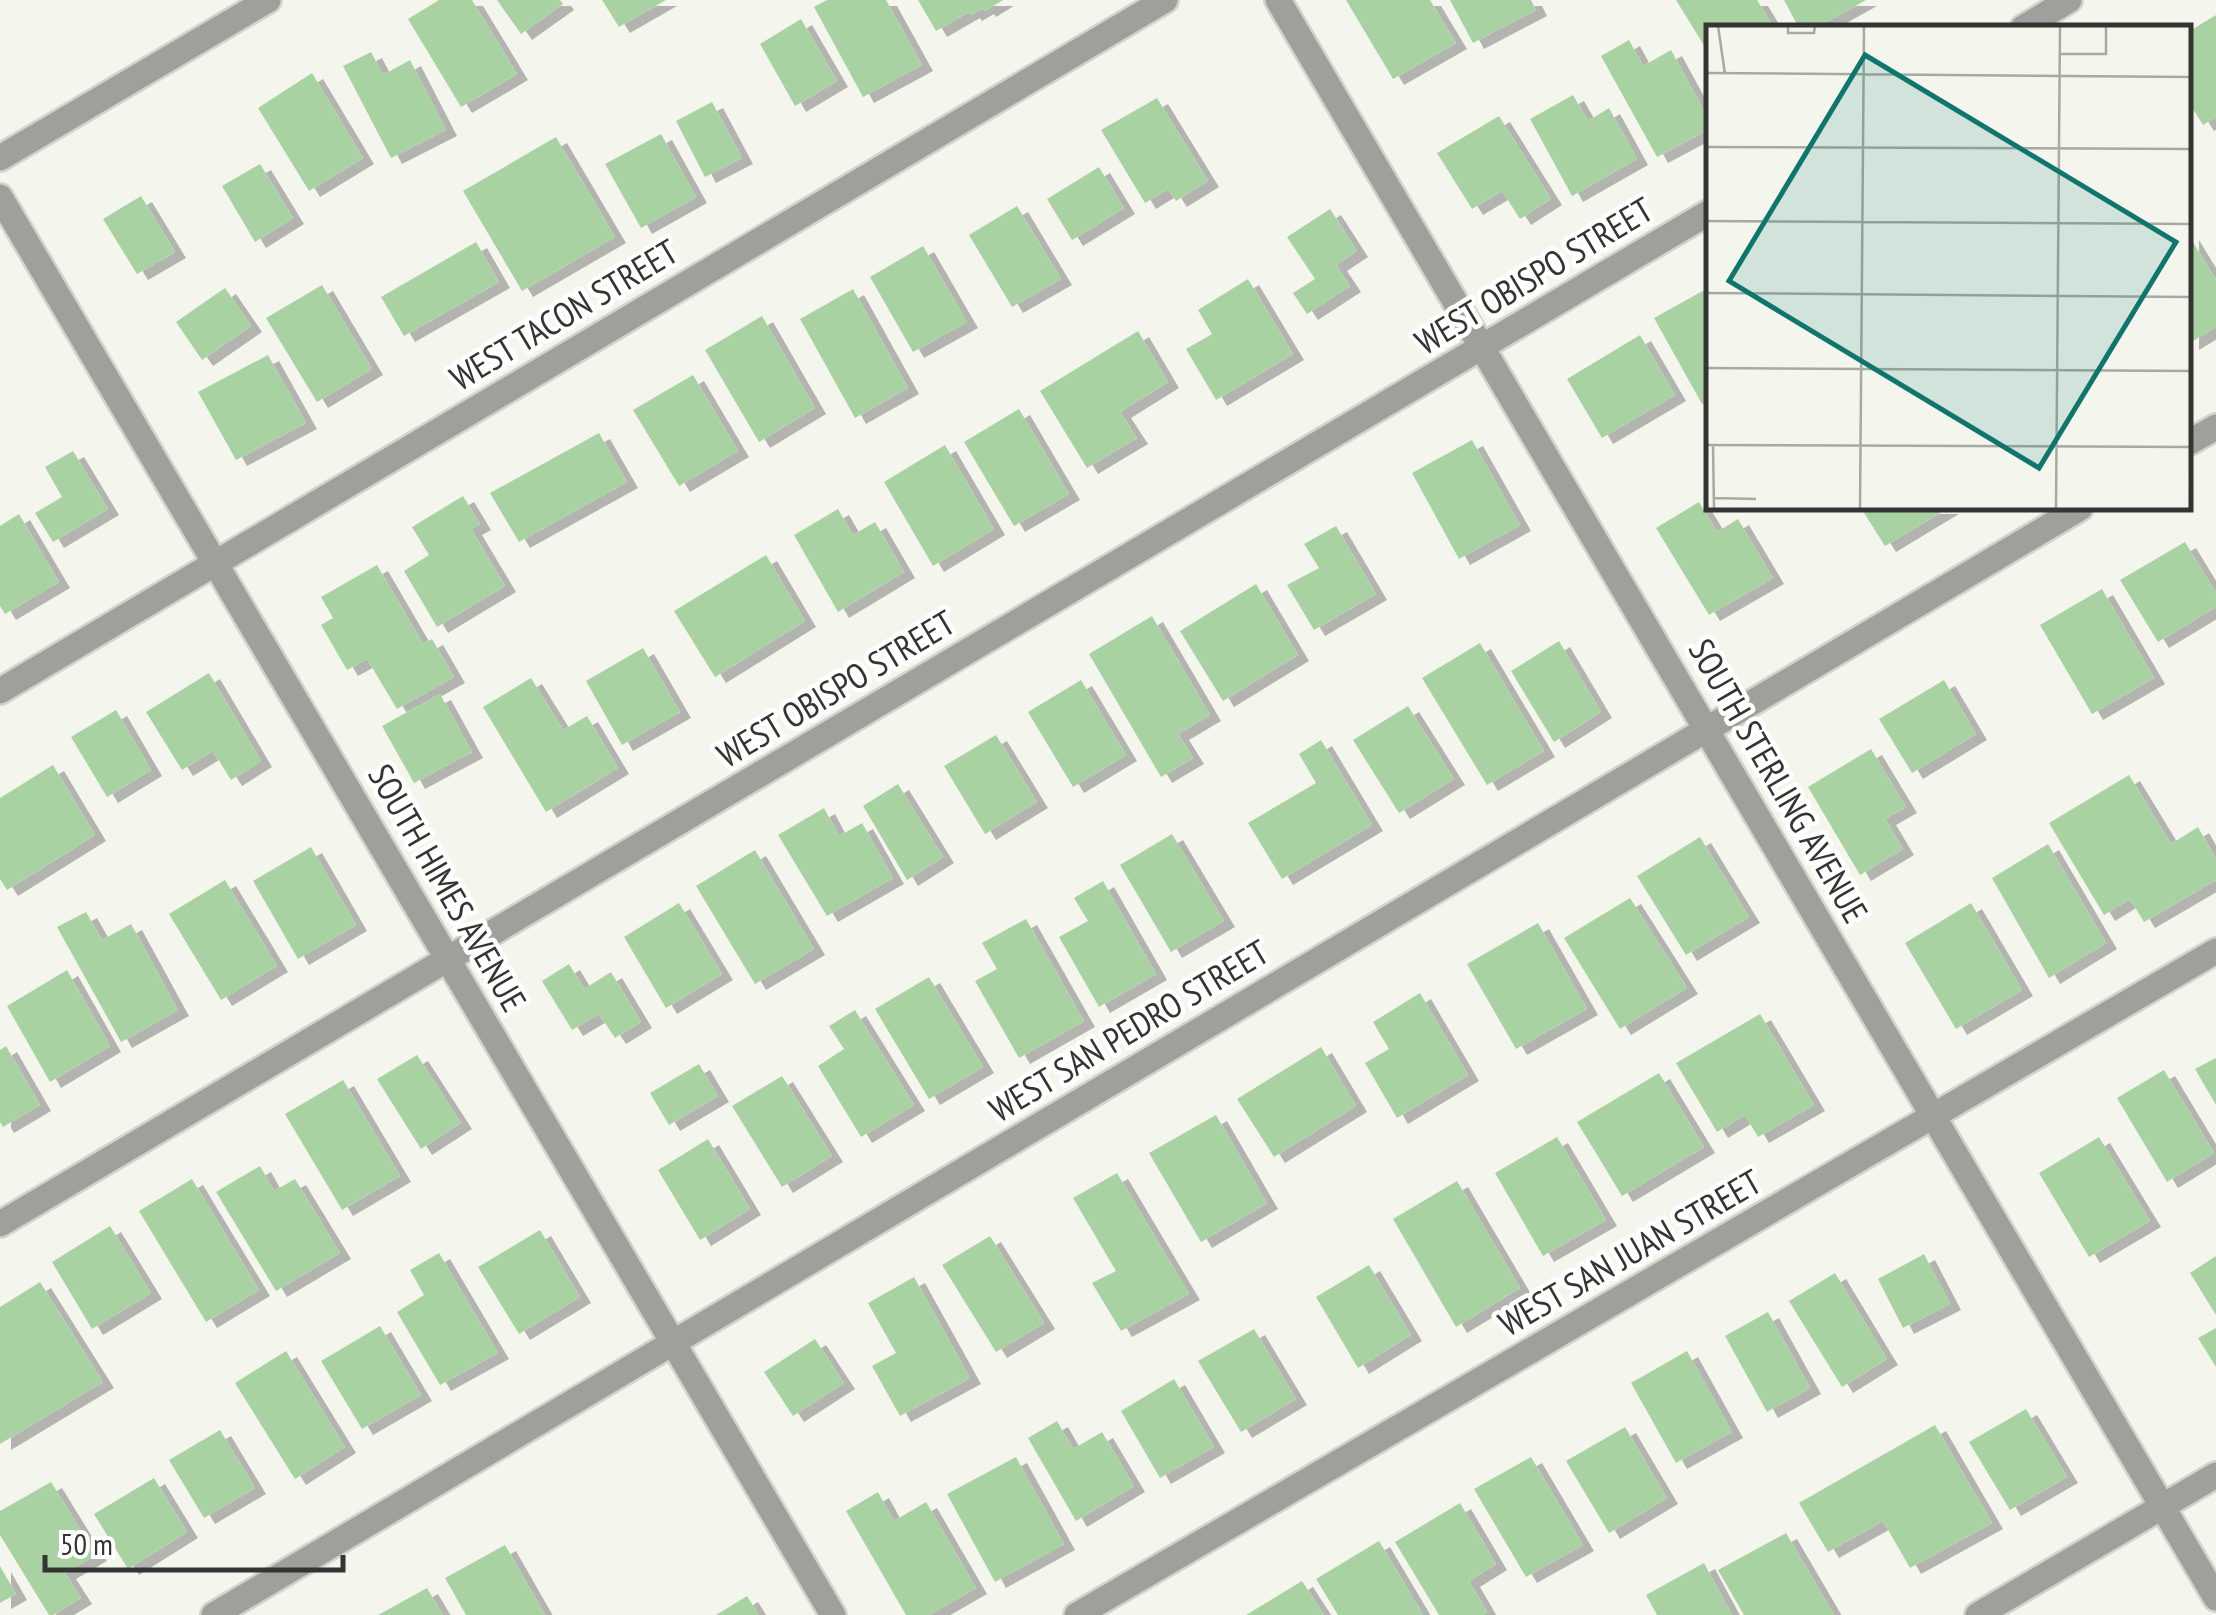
<svg xmlns="http://www.w3.org/2000/svg" width="2216" height="1615" viewBox="0 0 2216 1615" font-family="'PT Sans Narrow',sans-serif">
<style>
.building{fill:#a9d2a3;filter:url(#shadow)}
.lines{fill:none;stroke-linecap:round;stroke-linejoin:round}
.minor-casing{stroke:#d1d3cc;stroke-width:30}
.minor{stroke:#a09f9c;stroke-width:25}
.labels{text-anchor:middle;stroke-width:9;stroke-linejoin:round;paint-order:stroke}
.street-label{font-size:35px;fill:#343532;stroke:#fff}
.inset-road{fill:none;stroke:#a7a9a3;stroke-width:2.5}
.view{fill:#0f766e;fill-opacity:0.15;stroke:#0f766e;stroke-width:5}
.inset-edge{fill:none;stroke:#343532;stroke-width:5}
</style>
<defs>
<filter id="shadow"><feDropShadow dx="11" dy="6" stdDeviation="0" flood-color="#0004"/></filter>
</defs>
<rect width="100%" height="100%" fill="#f4f6ee"/>
<path class="building" d="M439,0H472L517,74L461,107L408,19Z
M497,0H560L563,4L521,34Z
M602,0H666L619,27Z
M827,0H886L922,65L863,97L814,7Z
M918,0H1003L985,11L983,8L971,15L969,12L936,31Z
M1346,0H1430L1456,43L1393,79Z
M1450,0H1531L1536,10L1473,43Z
M1676,0H1757L1774,28H1708V52Z
M1784,0H1866L1816,28H1799Z
M2216,15V117L2203,125L2188,101V32Z
M801,19L837,81L795,106L760,44Z
M1629,40L1643,66L1671,50L1708,118V130L1657,157L1601,56Z
M371,52L383,75L410,60L446,130L391,158L343,66Z
M312,73L363,158L309,191L258,108Z
M1573,95L1588,121L1609,108L1637,159L1572,196L1530,119Z
M1157,98L1208,181L1176,201L1168,189L1145,203L1101,130Z
M712,102L742,158L705,177L676,121Z
M1499,116L1551,199L1520,219L1502,191L1472,209L1437,153Z
M661,134L696,197L641,228L605,164Z
M556,137L615,237L522,291L463,191Z
M260,164L293,218L255,242L222,186Z
M1099,167L1124,208L1072,240L1047,199Z
M141,196L175,252L137,274L103,219Z
M1017,206L1061,279L1012,307L969,235Z
M1330,209L1357,251L1336,265L1350,286L1307,314L1293,293L1315,279L1287,237Z
M2188,234L2216,280V327L2188,344Z
M476,242L499,282L404,336L381,297Z
M923,246L967,322L913,352L870,277Z
M1248,279L1293,354L1216,400L1186,349L1212,334L1198,310Z
M322,285L372,369L317,402L266,318Z
M225,288L251,326L202,360L176,322Z
M1708,288V401L1702,404L1654,318Z
M853,289L908,388L855,418L800,319Z
M762,316L815,408L759,442L705,350Z
M1138,331L1168,382L1120,412L1137,438L1087,468L1040,391Z
M1640,335L1675,395L1602,438L1567,379Z
M268,355L306,423L236,460L198,392Z
M693,375L738,451L679,486L633,410Z
M1019,409L1069,494L1014,526L964,442Z
M599,433L627,482L519,542L490,493Z
M1472,440L1520,525L1459,559L1412,473Z
M945,445L994,529L933,566L884,482Z
M73,451L108,509L53,542L35,513L62,497L45,467Z
M463,496L480,524L471,529L505,586L437,627L404,571L429,555L412,527Z
M1699,502L1717,532L1738,519L1773,578L1709,615L1656,528Z
M1861,508H1948L1885,546Z
M838,509L853,535L875,522L904,572L838,612L794,535Z
M19,514L59,582L5,614L0,606V526Z
M1336,526L1376,594L1314,630L1287,585L1319,568L1304,544Z
M2185,542L2216,593V607L2158,642L2120,580Z
M766,555L805,621L715,677L674,611Z
M377,565L423,644L432,639L454,677L397,709L367,659L347,670L321,625L333,618L321,597Z
M1256,584L1298,655L1223,701L1180,631Z
M2102,589L2154,678L2092,714L2040,625Z
M1152,616L1210,715L1178,734L1193,758L1161,777L1089,654Z
M1559,641L1601,712L1554,742L1511,671Z
M1480,643L1544,751L1487,785L1422,678Z
M643,648L680,712L622,745L586,681Z
M209,673L261,761L231,780L213,751L182,770L146,712Z
M531,678L563,730L587,716L618,768L546,812L483,707Z
M1081,680L1126,755L1073,787L1028,712Z
M1944,680L1976,734L1912,773L1879,719Z
M440,694L472,752L414,783L382,726Z
M1408,706L1454,779L1399,813L1353,740Z
M116,710L151,770L107,797L71,737Z
M996,735L1037,802L985,834L944,766Z
M1321,740L1372,825L1282,879L1248,823L1316,783L1299,754Z
M1871,749L1906,807L1885,819L1903,849L1860,875L1808,787Z
M53,765L95,835L7,890L0,879V798Z
M2129,775L2171,844L2198,827L2216,859V880L2144,922L2130,899L2104,915L2049,823Z
M898,784L943,857L907,880L863,806Z
M824,808L839,836L862,823L893,878L827,916L778,835Z
M1172,834L1224,921L1171,952L1120,865Z
M1700,837L1749,917L1686,955L1637,876Z
M2048,844L2106,943L2049,978L1992,878Z
M311,847L356,925L298,959L253,881Z
M755,850L814,949L755,984L696,886Z
M225,880L277,966L221,1000L169,914Z
M1103,881L1156,974L1099,1007L1059,937L1088,921L1074,898Z
M1630,898L1687,988L1620,1029L1564,938Z
M679,903L722,974L666,1008L624,937Z
M1971,903L2022,990L1956,1029L1905,943Z
M86,912L102,940L131,924L178,1010L121,1042L57,927Z
M1026,919L1084,1021L1019,1058L975,981L997,969L982,943Z
M1538,923L1587,1009L1516,1049L1467,964Z
M569,964L584,989L611,972L641,1022L615,1038L599,1014L572,1030L542,981Z
M67,970L110,1046L50,1082L7,1006Z
M929,977L983,1067L929,1099L875,1009Z
M1420,993L1468,1075L1397,1118L1365,1063L1389,1049L1373,1022Z
M855,1010L914,1105L861,1137L818,1066L844,1049L829,1026Z
M1760,1014L1814,1105L1758,1137L1745,1115L1717,1132L1676,1063Z
M6,1046L40,1105L3,1127L0,1122V1050Z
M1321,1047L1356,1106L1274,1157L1237,1099Z
M417,1055L461,1123L421,1149L377,1079Z
M2216,1058V1105L2195,1069Z
M699,1064L718,1096L669,1125L650,1093Z
M2164,1070L2214,1153L2167,1182L2117,1098Z
M1659,1073L1704,1147L1622,1196L1577,1122Z
M782,1076L832,1156L782,1187L732,1106Z
M343,1080L400,1176L342,1210L285,1114Z
M1216,1115L1267,1203L1201,1242L1149,1153Z
M1557,1137L1606,1220L1543,1256L1495,1173Z
M2099,1137L2150,1221L2089,1257L2039,1173Z
M708,1139L750,1209L700,1240L658,1170Z
M260,1166L274,1191L295,1179L340,1253L276,1291L216,1192Z
M1117,1173L1189,1294L1121,1331L1092,1283L1116,1271L1073,1198Z
M192,1179L259,1290L206,1322L139,1211Z
M1457,1181L1520,1288L1456,1327L1393,1219Z
M110,1226L151,1293L92,1329L52,1262Z
M540,1230L580,1297L519,1334L478,1267Z
M990,1236L1044,1323L996,1352L942,1265Z
M439,1253L498,1353L440,1385L397,1312L424,1295L410,1270Z
M1924,1254L1950,1304L1903,1328L1878,1279Z
M2216,1256V1315L2190,1273Z
M1369,1265L1411,1335L1358,1368L1316,1297Z
M1835,1273L1887,1359L1842,1387L1789,1301Z
M914,1277L970,1378L900,1416L872,1366L896,1353L868,1303Z
M40,1282L103,1382L0,1444V1307Z
M1768,1312L1810,1388L1767,1412L1725,1336Z
M380,1326L421,1395L362,1429L321,1361Z
M2216,1328V1367L2198,1338Z
M1254,1329L1296,1399L1241,1432L1198,1361Z
M815,1339L844,1383L793,1416L764,1372Z
M286,1351L345,1447L295,1479L235,1383Z
M1687,1351L1732,1432L1676,1463L1631,1383Z
M1174,1379L1214,1447L1160,1478L1121,1411Z
M2026,1409L2067,1477L2010,1510L1969,1442Z
M1057,1421L1073,1449L1102,1432L1134,1486L1076,1521L1028,1438Z
M1935,1425L1992,1523L1910,1568L1883,1521L1828,1552L1799,1503Z
M1625,1427L1667,1498L1609,1533L1566,1461Z
M220,1430L255,1488L204,1518L169,1460Z
M1016,1457L1064,1544L995,1582L947,1494Z
M1531,1457L1583,1545L1526,1577L1474,1489Z
M154,1478L187,1532L128,1569L94,1514Z
M51,1482L96,1555L65,1573L81,1598L53,1615H49L0,1535V1511Z
M878,1492L894,1521L926,1502L976,1588L929,1615H906L846,1511Z
M1460,1503L1496,1564L1469,1581L1487,1612L1482,1615H1439L1395,1542Z
M1786,1533L1834,1615H1744L1718,1570Z
M1379,1541L1423,1615H1338L1316,1579Z
M505,1545L545,1615H466L445,1578Z
M1704,1563L1732,1615H1657L1646,1595Z
M0,1566L16,1594L0,1603Z
M1302,1581L1324,1615H1246Z
M427,1588L443,1615H378Z
M747,1596L759,1615H716Z"/>
<g class="lines">
<defs>
<path id="minor" d="M1278,0L2216,1598
M2023,28L2069,0
M0,158L268,0
M0,197L833,1615
M2188,443L2216,427
M0,691L1165,0
M0,1224L1708,213
M214,1615L2080,508
M1077,1615L2216,951
M1978,1615L2216,1475"/>
</defs>
<use href="#minor" class="minor-casing"/>
<use href="#minor" class="minor"/>
</g>
<g class="labels">
<g class="street-label">
<text transform="translate(1534 276) rotate(-31)" y="12">WEST OBISPO STREET</text>
<text transform="translate(564 315) rotate(-31)" y="12">WEST TACON STREET</text>
<text transform="translate(836 689) rotate(-31)" y="12">WEST OBISPO STREET</text>
<text transform="translate(1778 781) rotate(60)" y="12">SOUTH STERLING AVENUE</text>
<text transform="translate(447 888) rotate(60)" y="12">SOUTH HIMES AVENUE</text>
<text transform="translate(1129 1031) rotate(-31)" y="12">WEST SAN PEDRO STREET</text>
<text transform="translate(1630 1253) rotate(-30)" y="12">WEST SAN JUAN STREET</text>
</g>
</g>
<g transform="translate(1706 25)">
<rect width="485" height="485" fill="#f4f6ee"/>
<path class="inset-road" d="M12,1L19,49M82,1V8H108L109,1M354,29H400V1M0,48L485,52M0,122L485,124M0,196L485,199M0,268L485,272M0,343L485,346M0,420L485,422M7,420L8,484M8,473L50,474M154,484L158,1M350,484L354,1M484,484L485,334"/>
<path class="view" d="M159,30L470,217L333,443L23,256Z"/>
<rect width="485" height="485" class="inset-edge"/>
</g>
<path d="M45 1555v15h298v-15" fill="none" stroke="#343532" stroke-width="5"/>
<text x="60" y="1555" font-size="30" fill="#343532" stroke="#ffffff" stroke-width="8" paint-order="stroke">50 m</text>
</svg>
